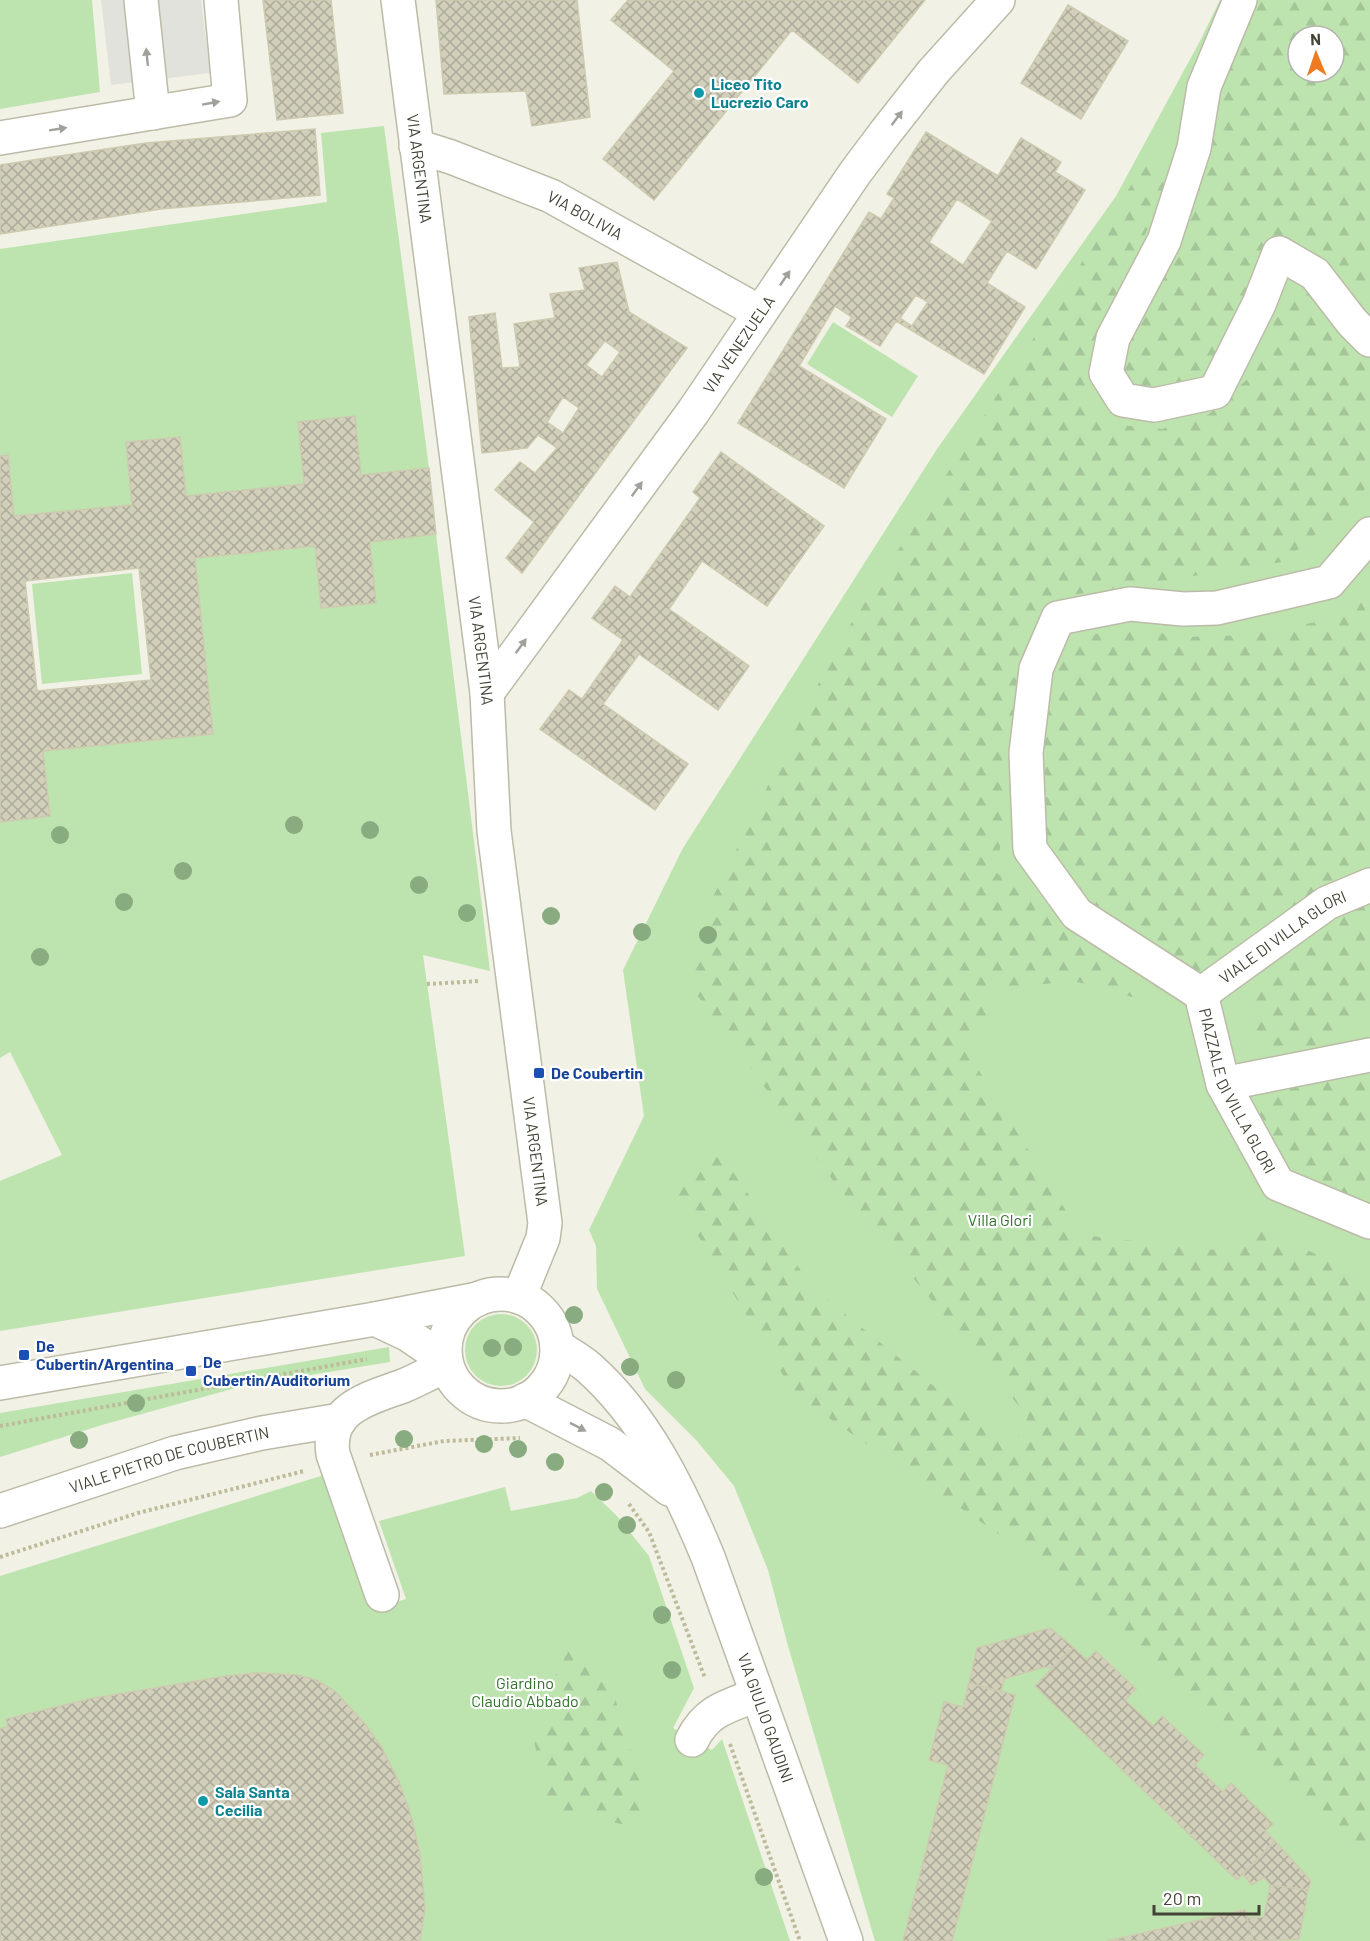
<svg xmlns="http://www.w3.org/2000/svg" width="1370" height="1941" viewBox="0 0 1370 1941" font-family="Barlow,sans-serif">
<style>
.green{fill:#bde4af;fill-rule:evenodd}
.forest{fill:url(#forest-firs);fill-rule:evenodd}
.parking{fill:#e2e2dd}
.building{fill:url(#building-cross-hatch);stroke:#cdcaaf;stroke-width:1.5;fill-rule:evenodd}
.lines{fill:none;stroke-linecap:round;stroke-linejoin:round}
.minor-casing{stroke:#bcbba8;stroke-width:36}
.path{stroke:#bdbb9a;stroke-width:4;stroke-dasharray:3 3;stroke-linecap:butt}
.minor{stroke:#fff;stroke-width:33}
.tree{fill:#88ab7f}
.oneway{fill:#a1a09a}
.culture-dot{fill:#0f9aa8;stroke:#fff;stroke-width:2}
.transit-dot{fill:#1a4fb4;stroke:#fff;stroke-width:2}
.labels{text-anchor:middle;stroke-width:4.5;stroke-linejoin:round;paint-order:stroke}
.culture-label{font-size:16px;font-weight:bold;fill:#0d838f;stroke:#fff;text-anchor:start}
.street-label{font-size:16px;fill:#434235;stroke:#fff}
.transit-label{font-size:16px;font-weight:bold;fill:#164399;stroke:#fff;text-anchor:start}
.park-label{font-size:16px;fill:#32722c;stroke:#fff}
</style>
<defs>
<pattern id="forest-firs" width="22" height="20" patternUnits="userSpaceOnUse" patternTransform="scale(1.5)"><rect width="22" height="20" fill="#bde4af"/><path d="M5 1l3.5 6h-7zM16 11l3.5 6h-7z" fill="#a4c597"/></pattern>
<pattern id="building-cross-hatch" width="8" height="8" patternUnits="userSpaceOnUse" patternTransform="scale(1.5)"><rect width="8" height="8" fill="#d2d0bb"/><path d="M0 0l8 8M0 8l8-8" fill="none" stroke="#acaa99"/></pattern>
</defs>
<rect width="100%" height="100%" fill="#f1f1e5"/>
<path class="green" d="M0,0H92L100,92L0,109Z
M1220,0H1370V1941H875L788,1646L768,1570L734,1486L697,1441L645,1389L597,1289L596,1246L589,1230L644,1116L623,970L683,848L937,449L1116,196L1201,39ZM1298,36H1334V72H1298Z
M384,126L429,468L361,475L298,422L304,484L186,496L180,437L126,442L132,505L14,516L8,455L0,456V249L327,202L321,133Z
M833,322L918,376L892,417L807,364Z
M436,534L490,971L423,955L465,1256L0,1331V1181L62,1155L10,1052L0,1058V822L50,816L43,751L213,734L195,558L315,546L321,608L376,603L370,542Z
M132,573L142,674L42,684L32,584Z
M465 1350a36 36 0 1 1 72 0a36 36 0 1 1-72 0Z
M389,1347L390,1362L243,1386L102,1425L0,1457V1413Z
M324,1475L376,1608L406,1599L379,1521L505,1487L511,1511L577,1498L591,1491L616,1515L649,1556L694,1688L673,1728L712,1750L722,1739L790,1941H420L425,1908L420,1855L412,1819L400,1784L226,1676C152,1688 79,1699 7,1719L8,1726L0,1729V1576Z"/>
<path class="forest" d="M1252,0H1370V312L1337,277L1273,240L1262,247L1264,277L1209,375L1138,390L1121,387L1120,359L1216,86ZM1298,36H1334V72H1298Z
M1149,157L1174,171L1094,346L1088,400L1108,424L1162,429L1209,414L1254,373L1292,277L1306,282L1334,339L1370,364V476L1362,495L1283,562L1060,597L1024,639L997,873L1154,1003L1074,981L995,989L971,1058L1081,1235L1234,1252L1258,1229L1370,1277V1861L1079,1589L795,1395L672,1193L720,1153L812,1287L1011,1449L1028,1417L834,1182L689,984L710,903L837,646Z
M1370,586V868L1341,876L1201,975L1089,904L1045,847L1041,715L1065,640L1128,628L1186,637L1248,635L1354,615Z
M1370,896V1001L1357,1024L1321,1047L1276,1054L1253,1034L1251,998L1320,918Z
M1369,1077L1370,1081V1209L1289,1172L1251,1101L1295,1079Z
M580,1647L594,1670L612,1688L648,1809L639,1828L549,1808L534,1741L559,1665L567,1650Z"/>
<path class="parking" d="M101,0H201L210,73L111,85Z"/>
<path class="building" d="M263,0H331L343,113L277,120Z
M436,0H577L590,117L532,126L526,91L444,94Z
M628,0H925L858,83L792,30L654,200L603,159L674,71L611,20Z
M1068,5L1128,41L1081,119L1021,83Z
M315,129L320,195L161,209L0,234V165L146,143Z
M926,132L998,176L1021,138L1061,162L1055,172L1085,190L1036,269L1007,251L987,283L1025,307L984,374L896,321L880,346L846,326L852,317L835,306L799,366L886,419L844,488L738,423L869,212L881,219L894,198L887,194ZM957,199L992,221L963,265L929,242ZM916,295L928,302L912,326L900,318Z
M617,262L629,312L687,348L522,573L506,558L534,522L495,490L520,462L535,473L557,448L538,435L527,448L482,453L469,317L495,313L502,368L520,367L514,324L555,318L550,294L585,290L579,268ZM605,341L620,352L602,377L586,365ZM563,397L579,408L563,433L547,422Z
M355,416L361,475L429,468L436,534L370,542L376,603L321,608L315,546L195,558L213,734L43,751L50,816L0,822V456L8,455L14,516L132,505L126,442L180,437L186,496L304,484L298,422ZM139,568L151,680L37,691L25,581Z
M721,452L824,526L767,606L702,561L669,609L749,666L718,710L639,654L603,704L688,764L655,810L540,729L569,690L582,699L623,640L592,618L615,586L630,597L700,498L693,492Z
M1050,1628L1073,1647L1052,1668L1044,1667L1004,1679L1001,1692L969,1683L977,1648Z
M1073,1647L1087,1660L1096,1651L1136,1689L1125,1700L1153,1726L1162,1716L1204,1755L1195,1765L1223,1792L1231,1783L1273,1824L1265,1831L1275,1841L1237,1880L1035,1686Z
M257,1673L297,1675L316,1680L335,1691L366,1725L382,1748L400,1784L412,1819L420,1854L425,1908L420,1941H0V1729L8,1726L6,1719L89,1699L226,1676Z
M969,1683L1015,1695L952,1941H903L948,1765L929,1760L944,1702L963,1707Z
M1275,1841L1311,1881L1308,1890L1270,1885L1264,1877L1252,1885L1243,1874Z
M1270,1885L1308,1890L1299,1939L1253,1941L1247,1918L1264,1917Z
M1245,1910L1253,1941H1107Z"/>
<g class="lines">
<defs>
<g id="minor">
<path d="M141,0L153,113"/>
<path id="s1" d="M398,0L487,693L494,831L545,1223L543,1238L519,1297"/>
<path d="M1240,0L1204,87L1194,148L1164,241L1113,338L1106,373L1123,400L1154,405L1215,392L1259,304L1279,253L1315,274L1352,322L1370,340"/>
<path d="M0,138L230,100L221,0"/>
<path id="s2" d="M416,146L451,157L551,196L745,304"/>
<path id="s3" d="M487,693L693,412L855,173L885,133L933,72L998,0"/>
<path d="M1201,994L1077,914L1030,849L1026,753L1036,669L1058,618L1130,604L1183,609L1217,608L1329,582L1370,534"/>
<path id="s4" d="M1201,994L1223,1084L1278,1184L1370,1222"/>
<path id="s5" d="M1201,994L1327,903L1370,885"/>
<path d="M1223,1084L1370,1055"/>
<circle cx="501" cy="1350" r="56"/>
<path d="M375,1319L407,1334L445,1360"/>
<path id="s6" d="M557,1346C567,1353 579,1359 588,1367C644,1416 680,1489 708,1557L846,1941"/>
<path d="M0,1383L375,1319L478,1299"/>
<path d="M525,1400L610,1444L669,1489"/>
<path id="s7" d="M0,1511L175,1453L262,1433L340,1420"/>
<path d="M382,1595L333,1454C326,1408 370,1398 403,1386C418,1380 431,1372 446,1366"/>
<path d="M692,1740C707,1710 728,1706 757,1695"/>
</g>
</defs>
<use href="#minor" class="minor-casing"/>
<path class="path" d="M427,984L480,981
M0,1426L367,1359
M370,1455L444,1441L520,1438
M629,1504L649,1532L705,1678
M0,1557L138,1513L304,1471
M730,1744L800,1941"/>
<use href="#minor" class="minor"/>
</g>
<g class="tree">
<circle cx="294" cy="825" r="9"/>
<circle cx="370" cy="830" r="9"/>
<circle cx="60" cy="835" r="9"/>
<circle cx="183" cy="871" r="9"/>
<circle cx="419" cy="885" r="9"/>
<circle cx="124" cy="902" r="9"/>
<circle cx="467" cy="913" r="9"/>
<circle cx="551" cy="916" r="9"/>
<circle cx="642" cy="932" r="9"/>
<circle cx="708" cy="935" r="9"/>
<circle cx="40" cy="957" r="9"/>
<circle cx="574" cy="1315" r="9"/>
<circle cx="513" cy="1347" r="9"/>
<circle cx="492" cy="1348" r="9"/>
<circle cx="630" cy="1367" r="9"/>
<circle cx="676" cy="1380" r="9"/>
<circle cx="136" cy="1403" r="9"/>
<circle cx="404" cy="1439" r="9"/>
<circle cx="79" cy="1440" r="9"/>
<circle cx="484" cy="1444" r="9"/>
<circle cx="518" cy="1449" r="9"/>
<circle cx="555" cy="1462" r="9"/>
<circle cx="604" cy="1492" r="9"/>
<circle cx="627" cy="1525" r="9"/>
<circle cx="662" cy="1615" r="9"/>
<circle cx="672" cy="1670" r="9"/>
<circle cx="764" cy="1877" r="9"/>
</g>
<defs><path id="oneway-solid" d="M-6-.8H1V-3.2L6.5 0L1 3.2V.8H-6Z" transform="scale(1.5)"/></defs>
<g class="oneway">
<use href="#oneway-solid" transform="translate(147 57) rotate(-96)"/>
<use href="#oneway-solid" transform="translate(211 103) rotate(-10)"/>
<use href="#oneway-solid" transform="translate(897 118) rotate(-53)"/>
<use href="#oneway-solid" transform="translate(58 129) rotate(-9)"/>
<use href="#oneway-solid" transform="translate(785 278) rotate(-56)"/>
<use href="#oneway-solid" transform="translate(637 489) rotate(-54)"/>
<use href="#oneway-solid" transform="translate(521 646) rotate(-54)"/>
<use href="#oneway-solid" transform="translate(578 1427) rotate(27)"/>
</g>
<g class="culture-dot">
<circle cx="699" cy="93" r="6"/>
<circle cx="203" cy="1801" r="6"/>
</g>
<g class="transit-dot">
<rect x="533" y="1067" width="12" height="12" rx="3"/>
<rect x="18" y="1349" width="12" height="12" rx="3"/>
<rect x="185" y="1365" width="12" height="12" rx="3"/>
</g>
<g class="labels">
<g class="culture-label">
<text x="711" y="90">Liceo Tito<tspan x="711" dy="18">Lucrezio Caro</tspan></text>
<text x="215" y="1798">Sala Santa<tspan x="215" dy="18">Cecilia</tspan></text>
</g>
<g class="street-label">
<text dy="6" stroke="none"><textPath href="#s1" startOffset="170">VIA ARGENTINA</textPath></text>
<text dy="6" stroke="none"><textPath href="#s2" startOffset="183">VIA BOLIVIA</textPath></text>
<text dy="6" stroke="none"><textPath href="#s3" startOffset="430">VIA VENEZUELA</textPath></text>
<text dy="6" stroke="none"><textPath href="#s1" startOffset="656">VIA ARGENTINA</textPath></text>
<text dy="6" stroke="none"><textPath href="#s5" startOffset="100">VIALE DI VILLA GLORI</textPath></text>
<text dy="6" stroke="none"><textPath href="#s4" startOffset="104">PIAZZALE DI VILLA GLORI</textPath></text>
<text dy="6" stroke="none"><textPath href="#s1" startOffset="1160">VIA ARGENTINA</textPath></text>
<text dy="6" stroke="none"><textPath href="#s7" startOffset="177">VIALE PIETRO DE COUBERTIN</textPath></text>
<text dy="6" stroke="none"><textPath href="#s6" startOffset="435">VIA GIULIO GAUDINI</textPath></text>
</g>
<g class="transit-label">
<text x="551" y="1079">De Coubertin</text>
<text x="36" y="1352">De<tspan x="36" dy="18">Cubertin/Argentina</tspan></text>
<text x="203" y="1368">De<tspan x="203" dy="18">Cubertin/Auditorium</tspan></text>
</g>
<g class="park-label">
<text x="1000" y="1226">Villa Glori</text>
<text x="525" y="1689">Giardino<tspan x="525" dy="18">Claudio Abbado</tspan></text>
</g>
</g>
<g transform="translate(1316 54) rotate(358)"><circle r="28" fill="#ffffff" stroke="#b4b3ae" stroke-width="1.5"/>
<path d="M0-4.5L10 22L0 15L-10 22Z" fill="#ee7b1f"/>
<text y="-9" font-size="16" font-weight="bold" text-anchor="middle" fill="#434235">N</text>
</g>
<path d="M1154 1905v9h105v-9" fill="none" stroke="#434235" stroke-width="3"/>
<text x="1163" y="1905" font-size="18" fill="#434235" stroke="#ffffff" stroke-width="4.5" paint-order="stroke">20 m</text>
</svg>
